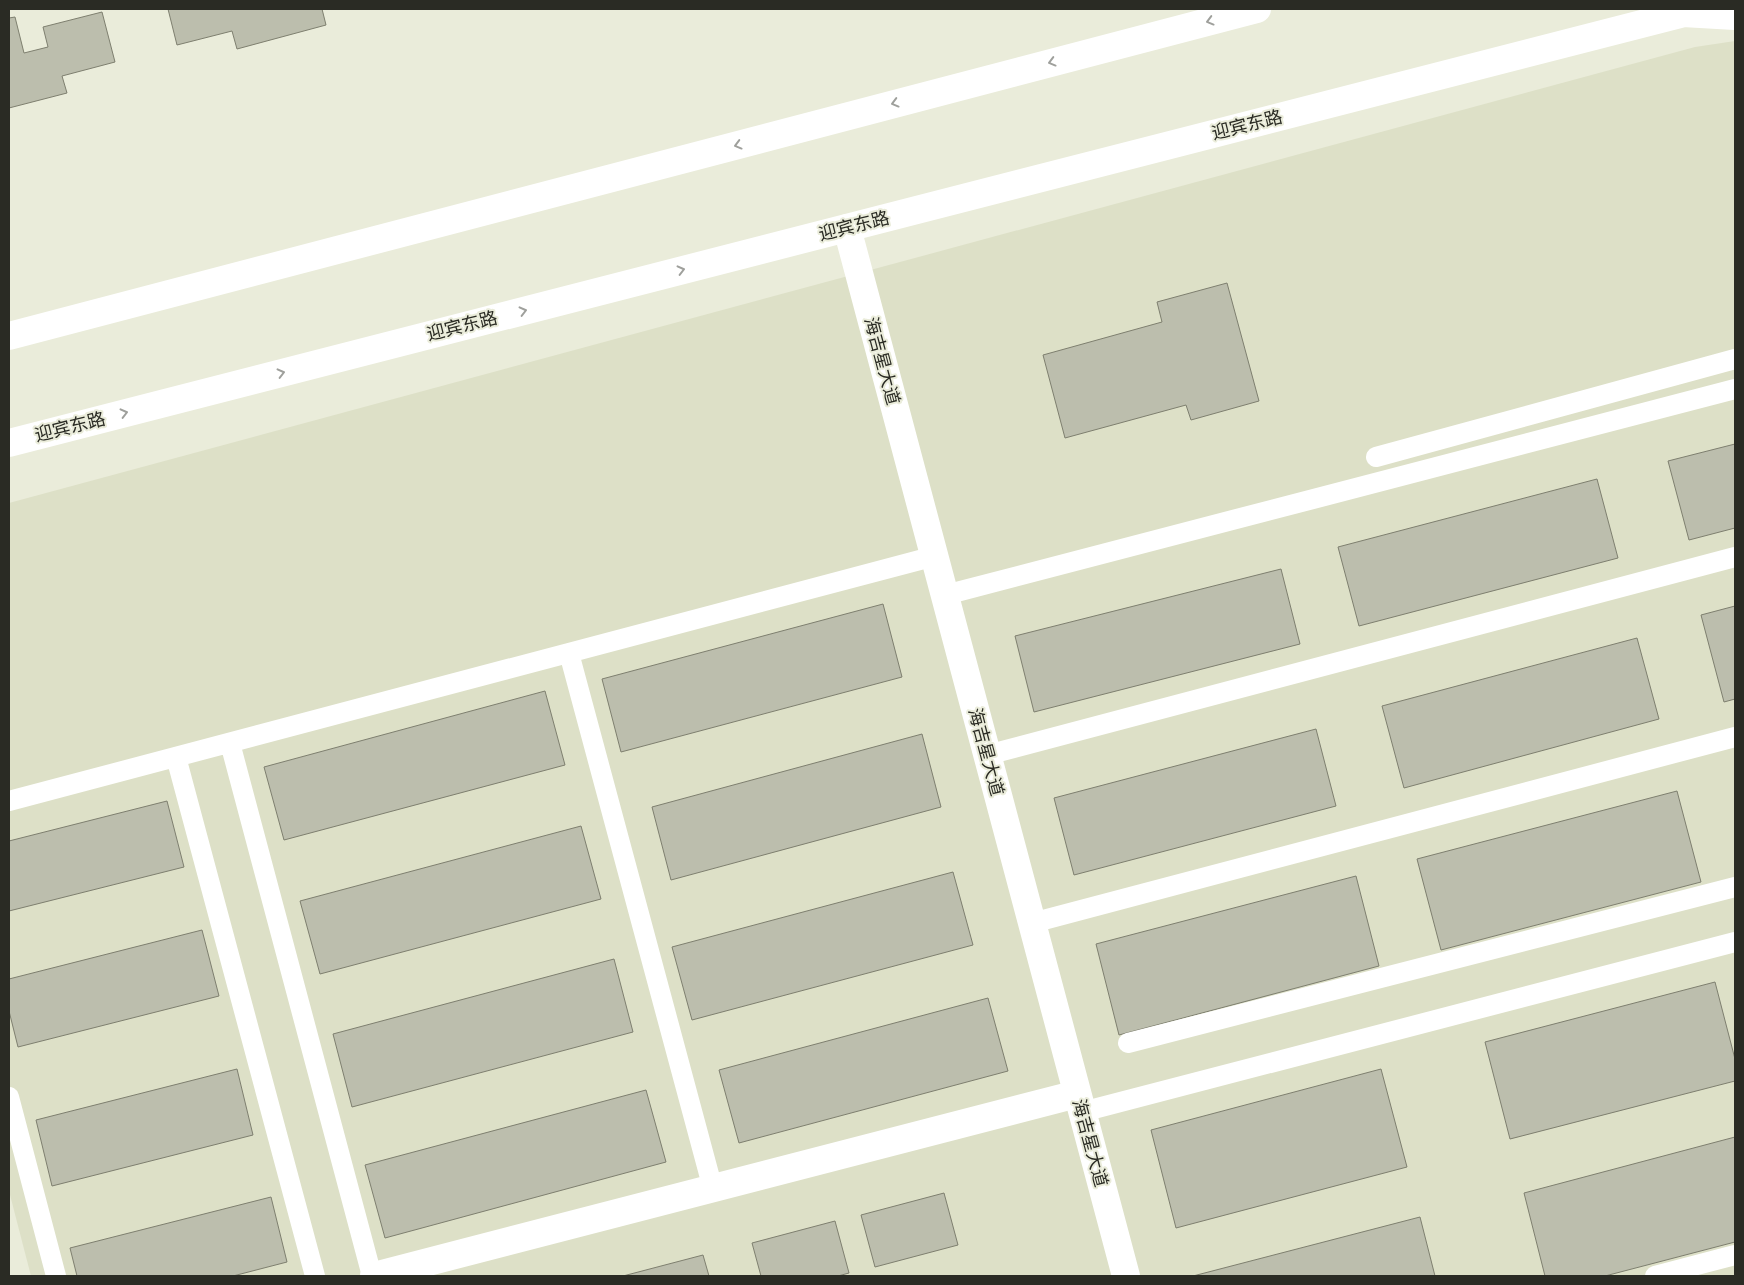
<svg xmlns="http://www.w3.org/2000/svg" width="1744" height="1285" viewBox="0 0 1744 1285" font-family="Merriweather,'Noto Sans SC',serif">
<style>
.built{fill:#dde0c7}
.building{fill:#bcbead;stroke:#7e7f6f}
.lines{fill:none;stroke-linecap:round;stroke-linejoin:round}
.service{stroke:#fff;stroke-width:20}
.minor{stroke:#fff;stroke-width:28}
.tertiary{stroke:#fff;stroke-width:28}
.trunk{stroke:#fff;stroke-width:28}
.oneway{stroke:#9fa09c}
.labels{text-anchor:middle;stroke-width:4;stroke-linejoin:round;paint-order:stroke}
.street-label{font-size:18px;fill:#2a2b24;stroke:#eaecda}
</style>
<rect width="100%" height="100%" fill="#eaecda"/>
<path class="built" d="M1735,41V1276H31L9,1191V503L1695,47Z"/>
<path class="building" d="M168,9H322L326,25L237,49L232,31L177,45Z
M102,12L115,62L62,76L67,93L9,108V18L15,17L24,53L48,47L43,27Z
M1227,283L1259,401L1191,420L1186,405L1065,438L1043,355L1162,322L1157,302Z
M1735,444V528L1689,540L1668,461Z
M1597,479L1618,558L1359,626L1338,547Z
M1281,569L1300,644L1034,712L1015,636Z
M883,604L902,677L621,752L602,679Z
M1735,606V699L1724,702L1701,615Z
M1637,638L1659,719L1404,788L1382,706Z
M545,691L565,765L284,840L264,767Z
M1316,729L1336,806L1074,875L1054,798Z
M922,734L941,807L671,880L652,807Z
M1677,791L1701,882L1441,950L1417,859Z
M167,801L184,867L9,911V841Z
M581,826L601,899L320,974L300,901Z
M953,872L973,945L692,1020L672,947Z
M1356,876L1379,966L1119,1035L1096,944Z
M202,930L219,996L18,1047L9,1011V979Z
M614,959L633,1032L352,1107L333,1034Z
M1715,982L1735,1059V1081L1510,1139L1485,1042Z
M988,998L1008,1071L739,1143L719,1070Z
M237,1069L253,1135L52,1186L36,1120Z
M1381,1069L1407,1167L1176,1228L1151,1130Z
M646,1090L666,1162L385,1238L365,1165Z
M1735,1137V1242L1605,1276H1545L1524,1193Z
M944,1193L958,1245L875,1267L861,1215Z
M271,1197L287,1262L233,1276H77L70,1248Z
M1420,1217L1435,1276H1193Z
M835,1221L849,1273L838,1276H761L752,1243Z
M703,1255L709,1276H623Z"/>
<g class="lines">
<path class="service" d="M1376,457L1735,359
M945,595L1735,389
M569,653L713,1189
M230,743L372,1276
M987,755L1735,557
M176,757L315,1276
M9,801L935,556
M1032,923L1735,737
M1128,1043L1735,887
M9,1097L56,1276
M1082,1112L1735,942
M1655,1276L1735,1255"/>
<path class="minor" d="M374,1276L1077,1094"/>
<path class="tertiary" d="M847,228L1126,1276"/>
<path class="trunk" d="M1683,13L1735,16
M9,336L1257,9
M9,443L1700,9"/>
</g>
<defs><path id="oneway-chevron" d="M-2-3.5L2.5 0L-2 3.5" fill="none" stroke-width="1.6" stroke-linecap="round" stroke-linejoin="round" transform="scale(1.25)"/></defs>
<g class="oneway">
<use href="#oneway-chevron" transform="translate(1210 21) rotate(165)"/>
<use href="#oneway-chevron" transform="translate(1052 62) rotate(165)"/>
<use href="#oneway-chevron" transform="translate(895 103) rotate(165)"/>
<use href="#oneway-chevron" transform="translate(738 145) rotate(165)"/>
<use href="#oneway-chevron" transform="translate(681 270) rotate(-14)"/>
<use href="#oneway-chevron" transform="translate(523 311) rotate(-14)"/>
<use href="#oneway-chevron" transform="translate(281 373) rotate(-14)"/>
<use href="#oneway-chevron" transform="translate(124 413) rotate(-14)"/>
</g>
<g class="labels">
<g class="street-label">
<text transform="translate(1247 125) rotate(-14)" y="6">迎宾东路</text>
<text transform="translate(854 226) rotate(-14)" y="6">迎宾东路</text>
<text transform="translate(462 326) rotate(-14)" y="6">迎宾东路</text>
<text transform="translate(882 361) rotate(75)" y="6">海吉星大道</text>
<text transform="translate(70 427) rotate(-14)" y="6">迎宾东路</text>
<text transform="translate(986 752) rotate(75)" y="6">海吉星大道</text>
<text transform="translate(1090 1143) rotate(75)" y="6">海吉星大道</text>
</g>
</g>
<rect width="1744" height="1285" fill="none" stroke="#2a2b24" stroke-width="20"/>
</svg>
